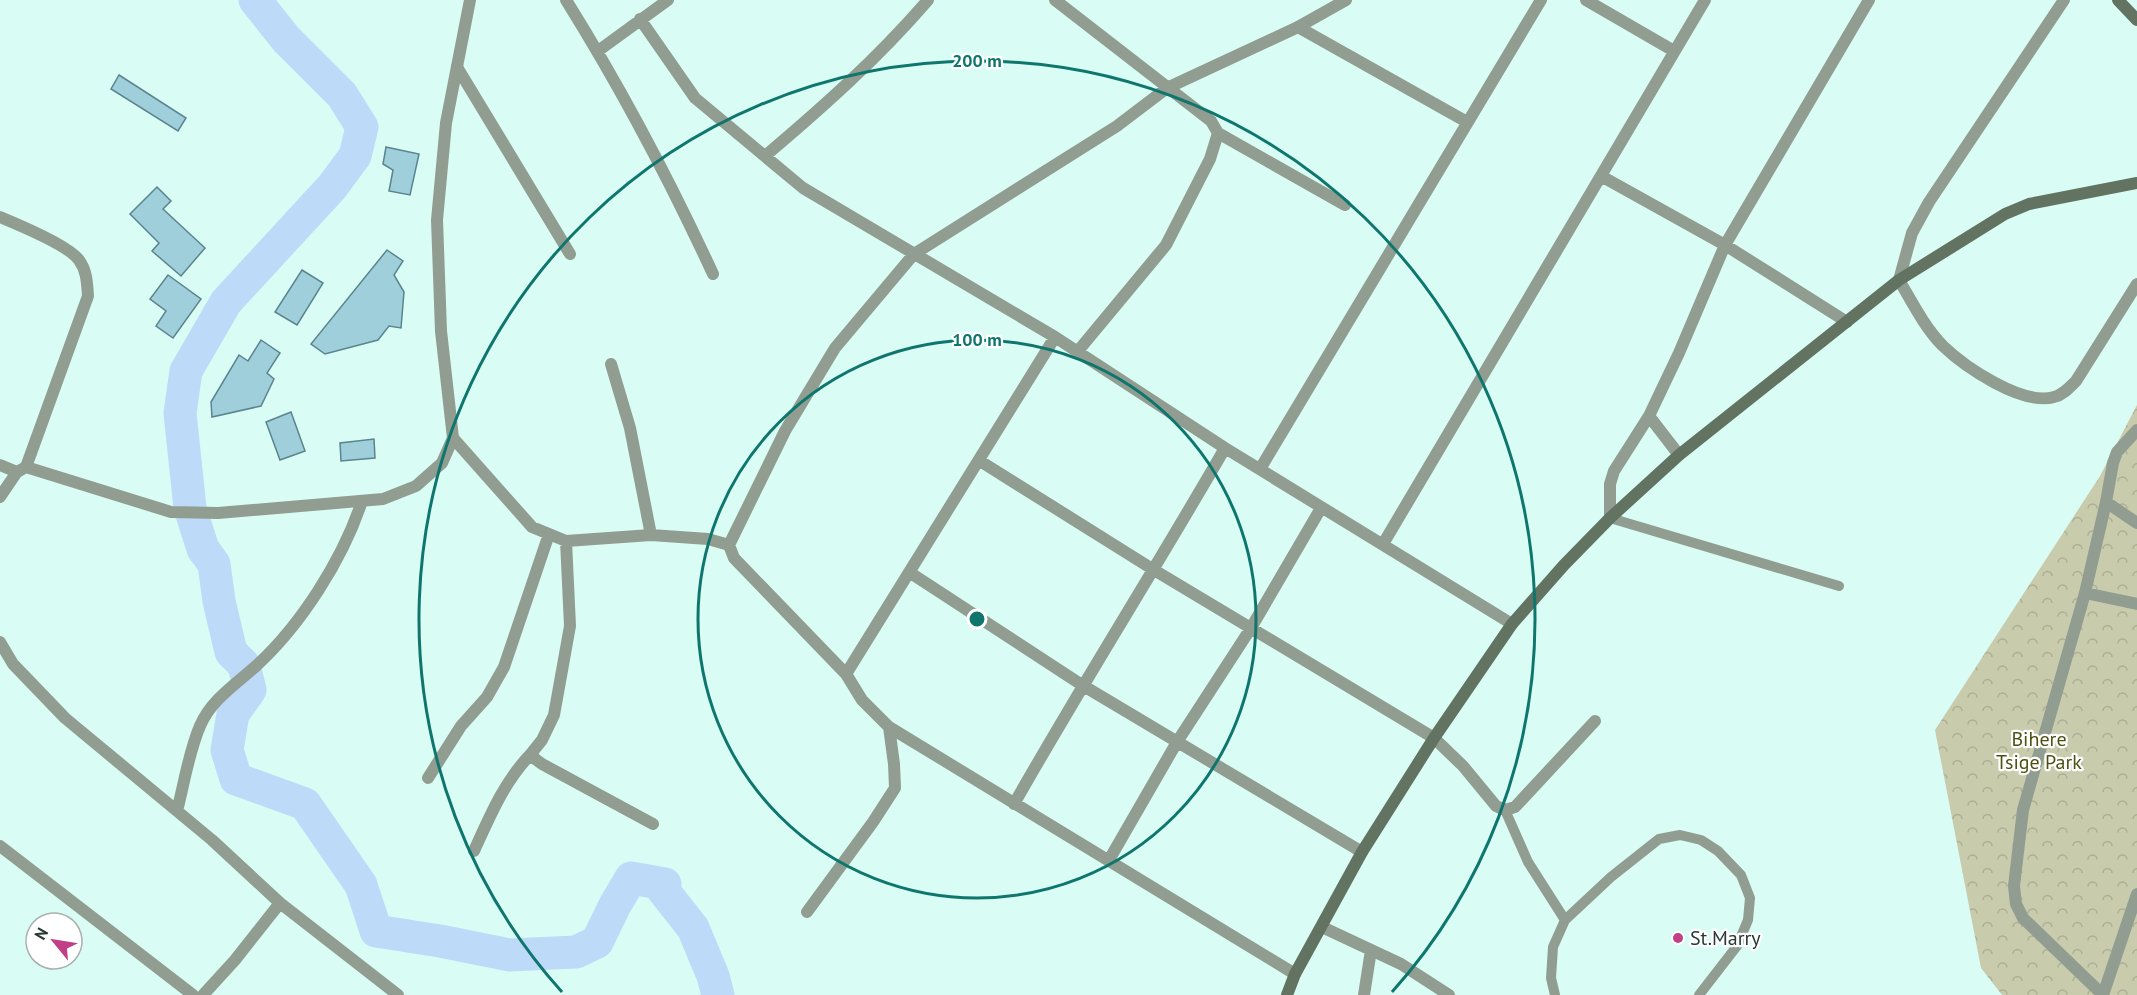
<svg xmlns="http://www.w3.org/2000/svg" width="2137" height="995" viewBox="0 0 2137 995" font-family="'PT Sans',sans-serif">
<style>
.park{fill:url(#park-crowns)}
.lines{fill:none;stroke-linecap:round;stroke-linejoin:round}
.river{stroke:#bddbf9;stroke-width:33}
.building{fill:#9fcfda;stroke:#5a848e;stroke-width:1.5}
.service{stroke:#919d91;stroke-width:10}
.minor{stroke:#919d91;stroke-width:12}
.tertiary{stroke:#919d91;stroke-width:12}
.secondary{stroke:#627362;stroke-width:12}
.ring{fill:none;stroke:#0f766e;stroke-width:3}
.poi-dot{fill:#c13f86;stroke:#fff;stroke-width:2}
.labels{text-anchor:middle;stroke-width:4.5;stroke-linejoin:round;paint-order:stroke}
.park-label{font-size:20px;fill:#4e5011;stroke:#fff}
.poi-label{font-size:20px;fill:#273935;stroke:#fff;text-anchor:start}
.centre{fill:#0f766e;stroke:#fff;stroke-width:3}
.ring-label{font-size:18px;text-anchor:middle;font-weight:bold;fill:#0f766e;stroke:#fff;stroke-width:4.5;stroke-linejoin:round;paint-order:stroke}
</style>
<defs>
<pattern id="park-crowns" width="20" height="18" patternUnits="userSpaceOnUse" patternTransform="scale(1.5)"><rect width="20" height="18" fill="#c9cbad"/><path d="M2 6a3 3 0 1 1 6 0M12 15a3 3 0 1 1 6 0" fill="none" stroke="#adaf95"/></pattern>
</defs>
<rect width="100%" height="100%" fill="#d9fdf4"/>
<path class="park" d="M2137,405V995H2002L1981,968L1935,730L2100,476Z"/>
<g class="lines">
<path class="river" d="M255,0L286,39L342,95L362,127L355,156L332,187L226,302L186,371L180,413L190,508L203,549L214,564L219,601L231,652L244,665L250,690L233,714L227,750L236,779L305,804L361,885L376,931L440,941L510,955L576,952L597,942L615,905L631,878L665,884L663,890L693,928L713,976L718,995"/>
</g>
<path class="building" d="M119,75L186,118L178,131L111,89Z
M386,147L419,154L410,195L389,191L393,170L383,164Z
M157,187L171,201L163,209L205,248L181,276L152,251L159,243L130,214Z
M387,250L403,261L394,275L404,292L401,328L389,326L378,340L325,354L311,344Z
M302,270L323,283L297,325L275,312Z
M168,275L201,299L173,338L156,326L166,311L150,299Z
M261,340L280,353L267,373L274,379L261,406L212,417L211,402L239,355L248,361Z
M291,412L305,451L280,460L266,422Z
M374,439L375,458L341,461L340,443Z"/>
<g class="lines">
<path class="service" d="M1610,518L1839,586
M1505,810L1528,862L1565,920
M1555,995L1551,978L1553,947L1565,920L1611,877L1659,839L1680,835L1701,840L1718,851L1741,875L1750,898L1748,920L1737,946L1699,995"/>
<path class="minor" d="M566,0C621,88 670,181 713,274
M1055,0L1211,121L1218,133L1345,205
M1586,0L1674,51
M2064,0L1929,202L1912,233L1899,280C1912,302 1925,328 1943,346C1965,367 2022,406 2054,397C2063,395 2070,387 2076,381L2137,284
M640,19L695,98L803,188L1055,337L1225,448L1512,624
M1298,27L1467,122
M598,51L668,0
M457,67L570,254
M765,156C823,107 878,58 928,0
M1601,176L1725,245L1847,322
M0,217C17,224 69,246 79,260C87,271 87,283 88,296L26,467
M1078,351L1166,245L1210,159L1218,133
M611,364L630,428L651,535
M453,438L532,527L566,541L651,535L708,539L729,545L785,431L835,348L914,254L1117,126L1167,88L1298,27L1346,0
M1679,455L1649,416L1679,353L1725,245L1869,0
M980,461L1154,570L1434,738L1463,766L1496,806L1505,810L1515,807L1595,721
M0,465L17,472
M1260,469L1541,0
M2106,502L2137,523
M1610,518V484L1614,471L1649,416
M566,541L570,626L554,715L542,740L530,755L542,764L653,824
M1383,544L1705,0
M729,545L734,558L846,674L862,700L889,727L1295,974
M909,572L1082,685L1362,852
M2085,593L2137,604
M0,642L13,664L65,718L212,840L280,903L398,995
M846,674L1055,337
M428,778L461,726L487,697L504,667L549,534
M1014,804C1082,684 1156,568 1225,448
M177,811C184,784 189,751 200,726C211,700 235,685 256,666C301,625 343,559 362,501
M0,846L193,995
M474,851C490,816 504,782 530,755
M1109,860L1177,742L1251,628L1321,508
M807,912L873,822L895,788L894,764L889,727
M1322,927L1401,964L1449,995
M203,995L235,960L280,903
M1364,995L1371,950
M2103,995L2023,918L2016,904L2014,886L2023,810L2085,593L2106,502L2113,463L2117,452L2137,430
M2103,995L2137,894"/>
<path class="tertiary" d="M0,497L17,472L26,467L171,512L218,513L383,499L416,486L442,463L453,438L441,331L437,220L446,123L470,0"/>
<path class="secondary" d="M2118,0L2137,20
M1287,995L1295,974L1362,852L1434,738L1512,624L1564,565L1610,518L1679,455L1899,280L2005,214L2029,204L2137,183"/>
</g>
<g class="ring">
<circle cx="977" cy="619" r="279"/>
<path d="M562 992A558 558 0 1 1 1392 992"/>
</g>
<circle class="poi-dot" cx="1678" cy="938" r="6"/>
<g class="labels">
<g class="park-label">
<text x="2039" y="746">Bihere<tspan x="2039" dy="23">Tsige Park</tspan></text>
</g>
<g class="poi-label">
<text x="1690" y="945">St.Marry</text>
</g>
</g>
<circle cx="977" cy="619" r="9" class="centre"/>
<g class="ring-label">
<text x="977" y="67">200 m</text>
<text x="977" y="346">100 m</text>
</g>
<g transform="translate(54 941) rotate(300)"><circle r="28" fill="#ffffff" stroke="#a9b0ae" stroke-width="1.5"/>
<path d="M0-4.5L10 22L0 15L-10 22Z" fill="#c13f86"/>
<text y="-9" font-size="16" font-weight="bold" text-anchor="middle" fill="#273935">N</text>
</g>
</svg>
